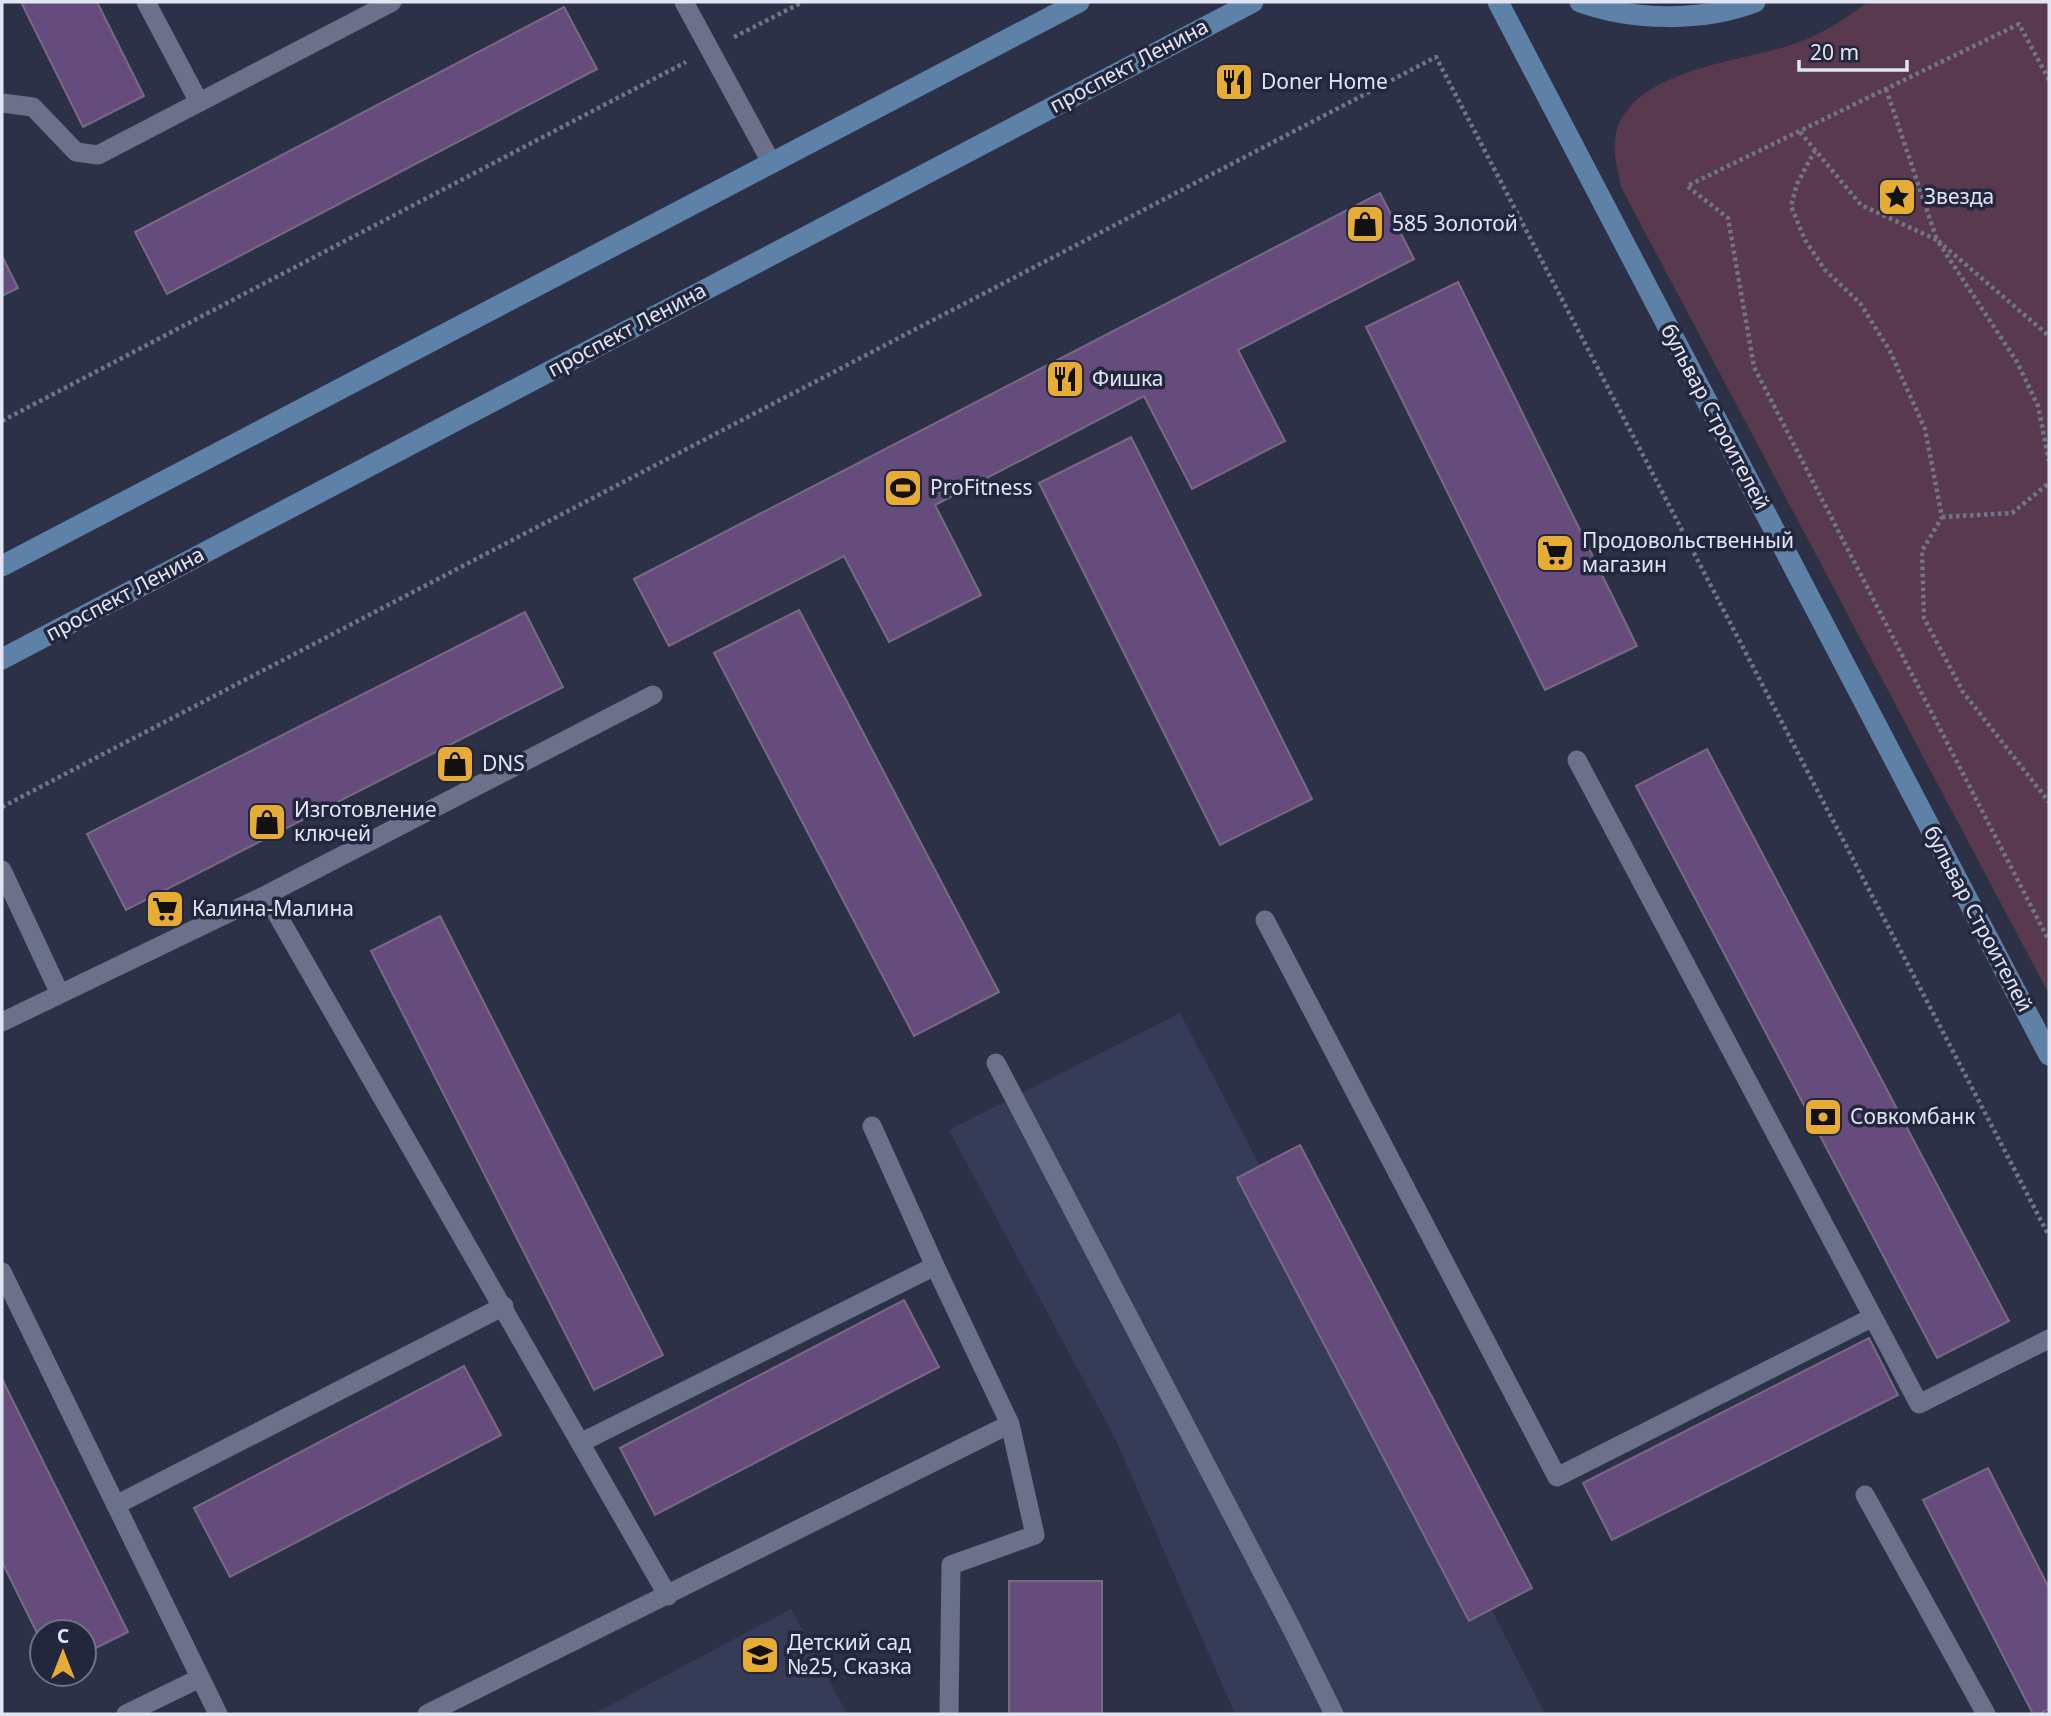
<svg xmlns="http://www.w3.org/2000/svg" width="2051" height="1716" viewBox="0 0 2051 1716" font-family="'Noto Sans',sans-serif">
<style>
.built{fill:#363b57}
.green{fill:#58394d}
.building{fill:#664c7c;stroke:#776b83;stroke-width:2}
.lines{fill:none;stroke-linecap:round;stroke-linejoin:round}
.path{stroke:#717589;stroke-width:4.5;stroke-dasharray:3.5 3.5;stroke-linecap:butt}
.lane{stroke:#6b718a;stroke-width:19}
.secondary{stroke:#5d81a7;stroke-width:21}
.labels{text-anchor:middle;stroke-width:7;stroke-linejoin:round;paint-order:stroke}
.street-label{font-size:21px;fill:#e2e5f4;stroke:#23273d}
.poi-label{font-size:21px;fill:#e2e5f4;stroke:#23273d;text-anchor:start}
</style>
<rect width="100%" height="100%" fill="#2d3148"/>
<path class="built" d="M1180,1013L1466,1560L1545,1714H1235L1115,1438L949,1130Z
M791,1609L847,1714H593L618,1701Z"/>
<path class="green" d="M1868,2H2049V994L1621,187C1618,170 1612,151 1616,134C1631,69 1741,62 1794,44C1821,35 1845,19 1868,2Z"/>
<path class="building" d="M21,2H97L144,96L83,127Z
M564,7L597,69L167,294L135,232Z
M1380,193L1414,259L1238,350L1285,441L1192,489L1144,396L935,505L981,595L889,642L844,556L669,646L634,579Z
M2,256L18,288L2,296Z
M1458,282L1637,646L1545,690L1366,327Z
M1131,437L1312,799L1220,845L1039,483Z
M799,610L999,992L914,1036L714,653Z
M525,612L563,687L126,910L87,834Z
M1707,749L2009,1321L1937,1358L1636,786Z
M440,916L663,1355L594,1390L371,951Z
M1300,1145L1532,1588L1469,1621L1237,1178Z
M904,1300L939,1367L655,1515L620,1448Z
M1869,1338L1898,1395L1612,1540L1583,1483Z
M464,1366L501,1435L230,1577L194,1508Z
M2,1379L128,1632L84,1654V1632H42V1643L2,1562Z
M1988,1468L2049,1588V1709L2039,1714H2033L1923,1500Z
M1009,1581H1102V1714H1009Z"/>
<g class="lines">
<path class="path" d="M734,37L803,2
M2049,80L2019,24L1687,186L1728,218L1754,367L2049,941
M1886,89L1937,240L2049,336
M1800,132L1861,205L1937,240L2017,362L2038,406L2049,461
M1815,150L1797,184L1791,206L1805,240L1825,270L1860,303L1890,351L1925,429L1942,517L1922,551L1924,618L1963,692L2049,802
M2,421L686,62
M1942,517L2012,513L2049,483
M2,807L1436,57L2049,1236"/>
<path class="lane" d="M146,2L199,102
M684,2L771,162
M2,103L33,107L76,152L98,155L392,2
M2,870L60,994
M266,895L668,1596
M1265,920L1557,1477L1873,1317L1577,760
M2,1022L266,895L653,695
M996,1063L1292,1629L1334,1714
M872,1126L935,1266
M2,1272L218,1714
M1873,1317L1919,1404L2049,1339
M1865,1495L1986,1714
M116,1505L504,1306
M126,1714L200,1678
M427,1714L1010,1424L935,1266L580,1443
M949,1714L951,1565L1035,1535L1010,1424"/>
<path class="secondary" d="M1498,2L2049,1055
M1580,2C1632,21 1703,22 1755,2
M2,566L1079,2
M2,659L1253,2"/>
</g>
<defs>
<symbol id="restaurant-square" viewBox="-11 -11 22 22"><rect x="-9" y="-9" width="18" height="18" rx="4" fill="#e7ac36" stroke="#23273d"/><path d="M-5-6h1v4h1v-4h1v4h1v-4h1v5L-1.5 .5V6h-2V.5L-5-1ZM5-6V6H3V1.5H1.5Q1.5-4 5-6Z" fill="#111"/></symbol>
<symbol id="sight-square" viewBox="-11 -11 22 22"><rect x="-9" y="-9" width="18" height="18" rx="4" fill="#e7ac36" stroke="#23273d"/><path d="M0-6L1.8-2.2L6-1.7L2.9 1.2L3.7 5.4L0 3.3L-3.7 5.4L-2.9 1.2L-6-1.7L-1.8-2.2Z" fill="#111"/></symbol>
<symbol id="shop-square" viewBox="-11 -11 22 22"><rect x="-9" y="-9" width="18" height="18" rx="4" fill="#e7ac36" stroke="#23273d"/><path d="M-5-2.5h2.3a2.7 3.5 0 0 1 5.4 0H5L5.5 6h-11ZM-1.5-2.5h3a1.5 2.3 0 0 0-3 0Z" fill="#111"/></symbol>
<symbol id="stadium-square" viewBox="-11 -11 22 22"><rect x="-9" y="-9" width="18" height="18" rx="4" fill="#e7ac36" stroke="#23273d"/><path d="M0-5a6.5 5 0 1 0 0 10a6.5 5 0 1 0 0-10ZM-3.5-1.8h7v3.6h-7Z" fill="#111"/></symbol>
<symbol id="supermarket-square" viewBox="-11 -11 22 22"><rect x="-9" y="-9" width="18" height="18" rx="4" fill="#e7ac36" stroke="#23273d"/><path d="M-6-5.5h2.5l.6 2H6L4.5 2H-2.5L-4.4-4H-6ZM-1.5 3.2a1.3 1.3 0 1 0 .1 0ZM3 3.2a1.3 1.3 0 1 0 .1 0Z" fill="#111"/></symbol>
<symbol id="bank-square" viewBox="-11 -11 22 22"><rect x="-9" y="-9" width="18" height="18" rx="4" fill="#e7ac36" stroke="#23273d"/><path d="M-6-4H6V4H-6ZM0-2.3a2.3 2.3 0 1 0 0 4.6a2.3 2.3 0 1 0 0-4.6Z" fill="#111"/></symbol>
<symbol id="school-square" viewBox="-11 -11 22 22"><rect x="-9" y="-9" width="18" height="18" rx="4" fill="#e7ac36" stroke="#23273d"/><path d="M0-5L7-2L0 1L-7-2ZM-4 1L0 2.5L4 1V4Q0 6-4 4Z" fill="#111"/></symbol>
</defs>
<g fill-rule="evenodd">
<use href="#restaurant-square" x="1212" y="60" width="44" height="44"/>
<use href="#sight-square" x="1875" y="175" width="44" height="44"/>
<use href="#shop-square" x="1343" y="202" width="44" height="44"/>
<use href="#restaurant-square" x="1043" y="357" width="44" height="44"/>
<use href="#stadium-square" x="881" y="466" width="44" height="44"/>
<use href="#supermarket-square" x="1533" y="531" width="44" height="44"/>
<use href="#shop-square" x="433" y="742" width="44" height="44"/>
<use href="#shop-square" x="245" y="800" width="44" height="44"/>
<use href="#supermarket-square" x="143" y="887" width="44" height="44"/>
<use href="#bank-square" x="1801" y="1095" width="44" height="44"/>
<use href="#school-square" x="738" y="1633" width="44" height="44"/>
</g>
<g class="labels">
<g class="street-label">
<text transform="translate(1129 66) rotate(-28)" y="7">проспект Ленина</text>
<text transform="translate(627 330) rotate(-28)" y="7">проспект Ленина</text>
<text transform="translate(1715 417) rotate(62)" y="7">бульвар Строителей</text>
<text transform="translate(125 594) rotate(-28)" y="7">проспект Ленина</text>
<text transform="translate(1978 919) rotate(62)" y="7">бульвар Строителей</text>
</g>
<g class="poi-label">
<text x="1261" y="89">Doner Home</text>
<text x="1924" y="204">Звезда</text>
<text x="1392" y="231">585 Золотой</text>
<text x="1092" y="386">Фишка</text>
<text x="930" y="495">ProFitness</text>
<text x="1582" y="548">Продовольственный<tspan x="1582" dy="24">магазин</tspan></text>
<text x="482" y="771">DNS</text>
<text x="294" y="817">Изготовление<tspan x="294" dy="24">ключей</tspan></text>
<text x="192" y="916">Калина-Малина</text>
<text x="1850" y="1124">Совкомбанк</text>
<text x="787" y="1650">Детский сад<tspan x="787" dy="24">№25, Сказка</tspan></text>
</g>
</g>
<rect width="2051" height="1716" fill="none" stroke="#e2e5f4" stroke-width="7"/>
<g transform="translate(63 1653)"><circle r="33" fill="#23273d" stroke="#6f7386" stroke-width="2"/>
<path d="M0-5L12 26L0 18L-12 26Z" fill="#e7ac36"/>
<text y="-10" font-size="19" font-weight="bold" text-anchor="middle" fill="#e2e5f4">С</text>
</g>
<path d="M1799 60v10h108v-10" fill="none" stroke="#e2e5f4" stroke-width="3.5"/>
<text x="1810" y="60" font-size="21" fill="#e2e5f4" stroke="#23273d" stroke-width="5" paint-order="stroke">20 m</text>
</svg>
